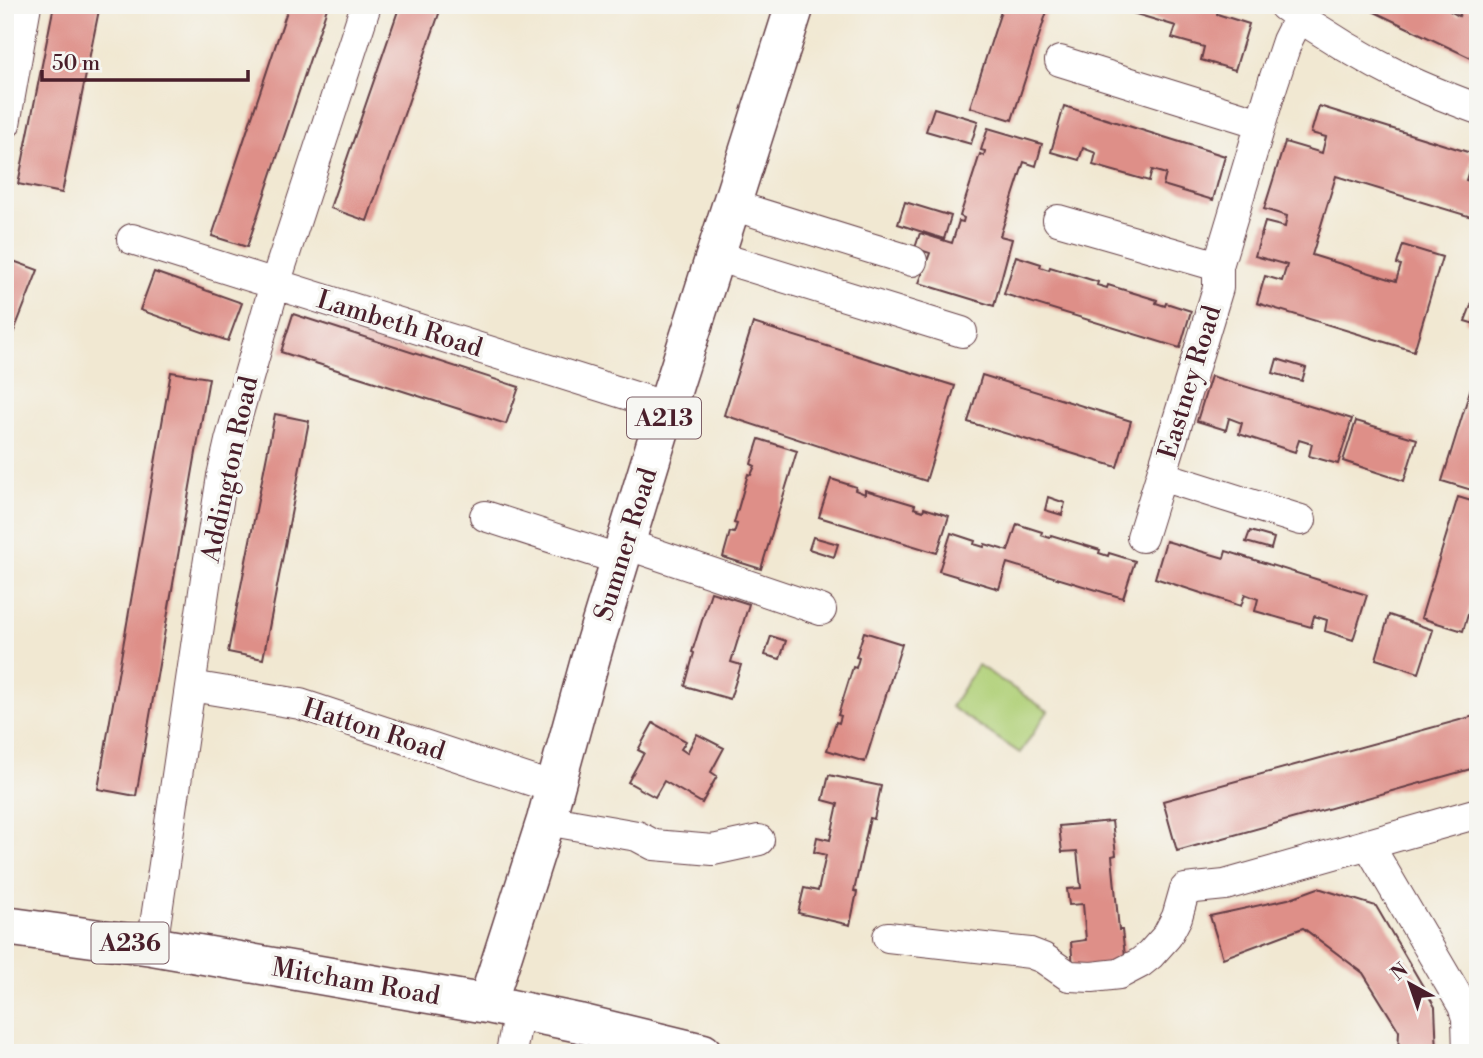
<svg xmlns="http://www.w3.org/2000/svg" width="1483" height="1058" viewBox="0 0 1483 1058" font-family="'Libre Bodoni',serif">
<style>
.green{fill:#b0d078;stroke:#7d7852;stroke-width:2}
.building{fill:#de8f88}
.lines{fill:none;stroke-linecap:round;stroke-linejoin:round}
.minor-casing{stroke:#633d44;stroke-width:32}
.major-casing{stroke:#633d44;stroke-width:41}
.minor{stroke:#fff;stroke-width:30}
.major{stroke:#fff;stroke-width:38}
.labels{text-anchor:middle;stroke-width:7;stroke-linejoin:round;paint-order:stroke}
.shield{fill:#f6f6f2;stroke:#7e6067;stroke-width:2}
.shield-label{font-size:24px;font-weight:bold;fill:#4a1f2b}
.street-label{font-size:26px;fill:#4a1f2b;stroke:#f6f6f2}
</style>
<rect width="100%" height="100%" fill="#f6f6f2"/>
<filter id="ink" filterUnits="userSpaceOnUse"><feTurbulence type="fractalNoise" baseFrequency=".0143" numOctaves="2"/><feDisplacementMap in="SourceGraphic" scale="14" xChannelSelector="R" yChannelSelector="G"/><feConvolveMatrix kernelMatrix="1 2 1 2 8 2 1 2 1" color-interpolation-filters="sRGB"/></filter>
<filter id="wash" filterUnits="userSpaceOnUse"><feTurbulence type="fractalNoise" baseFrequency=".00686" numOctaves="4" result="noise"/><feDisplacementMap in="SourceGraphic" scale="28" xChannelSelector="R" yChannelSelector="G"/><feGaussianBlur stdDeviation="1.57" result="paint"/><feColorMatrix in="noise" values="0 0 0 0 0 0 0 0 0 0 0 0 0 0 0 0 0 1.4 0 .05"/><feComposite in="paint" operator="in"/></filter>
<g filter="url(#wash)">
<rect width="100%" height="100%" fill="#f1e8d2"/>
<path class="green" d="M978,665L1048,711L1020,753L951,707Z"/>
<g id="blocks">
<path class="building" d="M54,5H100L62,193L18,184Z
M289,5H328L247,247L212,236Z
M400,5H442L367,221L330,208Z
M1003,5H1049L1012,120L970,107Z
M1128,5H1219L1217,14L1249,24L1235,70L1201,60L1204,47L1172,38L1176,26L1126,11Z
M1360,5H1453L1450,11L1459,16L1464,6L1478,13L1477,61Z
M1064,106L1225,156L1213,200L1163,185L1166,174L1152,170L1149,181L1093,165L1096,153L1083,148L1079,160L1051,152Z
M1319,106L1474,154L1466,180L1478,184V219L1336,176L1312,255L1396,281L1401,265L1397,264L1403,245L1442,257L1414,351L1257,303L1265,276L1282,281L1287,265L1255,256L1265,222L1285,227L1287,216L1264,209L1285,142L1322,153L1326,137L1311,133Z
M934,108L978,121L971,144L926,131Z
M988,128L1042,144L1036,166L1024,162L1000,236L1012,239L994,306L919,283L930,253L915,248L920,233L952,243L959,221L963,222L964,218L960,216L980,154L984,156L985,151L981,150Z
M905,202L951,216L944,239L898,224Z
M1016,256L1041,264L1040,267L1049,270L1050,267L1098,282L1097,285L1107,288L1108,285L1157,300L1156,303L1165,306L1166,303L1191,311L1180,348L1004,294Z
M5,258L38,270L5,354Z
M154,272L242,303L228,341L140,310Z
M1472,303L1478,304V325L1465,321Z
M293,314L519,387L506,424L281,352Z
M753,323L955,386L926,481L724,415Z
M1277,359L1306,368L1302,381L1273,373Z
M1477,368H1478V492L1442,481Z
M171,372L209,378L136,796L98,789Z
M982,375L1131,421L1117,467L968,422Z
M1211,376L1352,419L1338,464L1309,456L1312,444L1299,440L1295,452L1239,434L1242,423L1229,418L1226,430L1197,421Z
M275,414L309,421L263,659L228,652Z
M1356,421L1417,439L1404,481L1343,461Z
M759,439L797,451L761,569L723,557L730,532L734,533L737,524L734,523L748,474L751,475L755,466L751,464Z
M831,479L856,487L855,490L865,494V490L915,505L914,508L923,511L924,508L949,516L937,553L819,517Z
M1048,497L1065,503L1062,515L1045,510Z
M1458,497L1478,503V582L1463,631L1421,618Z
M1017,524L1042,532L1041,535L1050,538L1051,535L1100,550L1099,553L1108,556L1109,553L1135,561L1123,598L1007,563L999,589L939,571L951,533L975,541L974,544L984,547L985,544L1008,551Z
M1250,531L1274,538L1271,549L1246,542Z
M813,537L838,544L834,557L809,549Z
M1166,541L1224,558L1226,551L1367,595L1353,640L1325,631L1327,620L1314,616L1311,627L1255,611L1258,599L1245,594L1241,606L1155,578Z
M711,592L749,604L731,662L741,665L730,699L685,686L694,653L692,652Z
M1389,615L1433,630L1419,673L1376,659Z
M864,632L902,644L865,762L827,750L836,722L839,723L841,716L838,715L853,667L856,668L859,658L856,657Z
M771,636L786,641L780,659L765,655Z
M1478,715V767L1177,851L1163,801Z
M653,723L686,741L681,749L687,753L697,734L724,748L711,772L717,776L702,803L664,781L655,797L628,782L644,753L638,750Z
M829,775L881,786L874,819L870,818L854,891L857,892L850,925L798,913L804,888L818,891L826,855L814,852L817,837L830,840L838,804L823,800Z
M1112,821L1116,855L1112,856L1119,930H1122L1126,964L1073,968L1071,942L1086,940L1083,904L1069,905L1067,889L1081,888L1077,851L1062,852L1059,826Z
M1318,888L1376,906L1435,1007L1437,1053H1398L1399,1031L1363,973L1303,928L1223,958L1210,916L1288,899Z"/>
</g>
</g>
<g filter="url(#ink)">
<use href="#blocks" fill-opacity="0" stroke="#633d44" stroke-width="2"/>
<g class="lines">
<defs>
<path id="minor" d="M1284,6C1323,34 1364,59 1407,80C1430,91 1454,100 1478,109
M1299,17L1287,41L1273,83L1218,266V288L1161,476L1301,520
M1060,61L1260,123
M5,124L26,5
M732,205L912,261
M1058,220L1218,266
M132,239L667,407
M715,256L962,332
M485,516L621,560
M1142,537L1161,476
M626,544L821,610
M191,686L300,704L554,788
M546,820L637,836L654,845L713,850L759,840
M1368,844L1463,1006L1467,1018L1468,1053
M888,937L1030,953L1043,958L1069,976L1092,977L1119,974L1140,963L1150,955L1167,936L1177,917L1185,889L1225,885L1478,813
M152,946L206,578L222,476L230,441L275,284L366,5
M511,1053L519,1010"/>
<path id="major" d="M5,926L152,946L487,1004L579,1023L703,1053
M487,1004L546,820L594,646L667,407L795,5"/>
</defs>
<use href="#minor" class="minor-casing"/>
<use href="#major" class="major-casing"/>
<use href="#minor" class="minor"/>
<use href="#major" class="major"/>
</g>
</g>
<g class="labels">
<g class="shield">
<rect x="627" y="397.5" width="74" height="41" rx="5"/>
<rect x="91.5" y="922.5" width="77" height="41" rx="5"/>
</g>
<g class="shield-label">
<text x="664" y="426">A213</text>
<text x="130" y="951">A236</text>
</g>
<g class="street-label">
<text transform="translate(400 323) rotate(17)" y="9">Lambeth Road</text>
<text transform="translate(1189 382) rotate(-73)" y="9">Eastney Road</text>
<text transform="translate(229 469) rotate(-78)" y="9">Addington Road</text>
<text transform="translate(625 544) rotate(-73)" y="9">Sumner Road</text>
<text transform="translate(374 729) rotate(18)" y="9">Hatton Road</text>
<text transform="translate(356 981) rotate(10)" y="9">Mitcham Road</text>
</g>
</g>
<rect width="1483" height="1058" fill="none" stroke="#f6f6f2" stroke-width="28"/>
<g transform="translate(1410 984) rotate(320)" stroke="#f6f6f2" stroke-width="5" paint-order="stroke">
<path d="M0-5L12 26L0 18L-12 26Z" fill="#4a1f2b"/>
<text y="-10" font-size="19" font-weight="bold" text-anchor="middle" fill="#4a1f2b">N</text>
</g>
<path d="M42 70v10h206v-10" fill="none" stroke="#4a1f2b" stroke-width="3.5"/>
<text x="52" y="70" font-size="21" fill="#4a1f2b" stroke="#f6f6f2" stroke-width="5" paint-order="stroke">50 m</text>
</svg>
